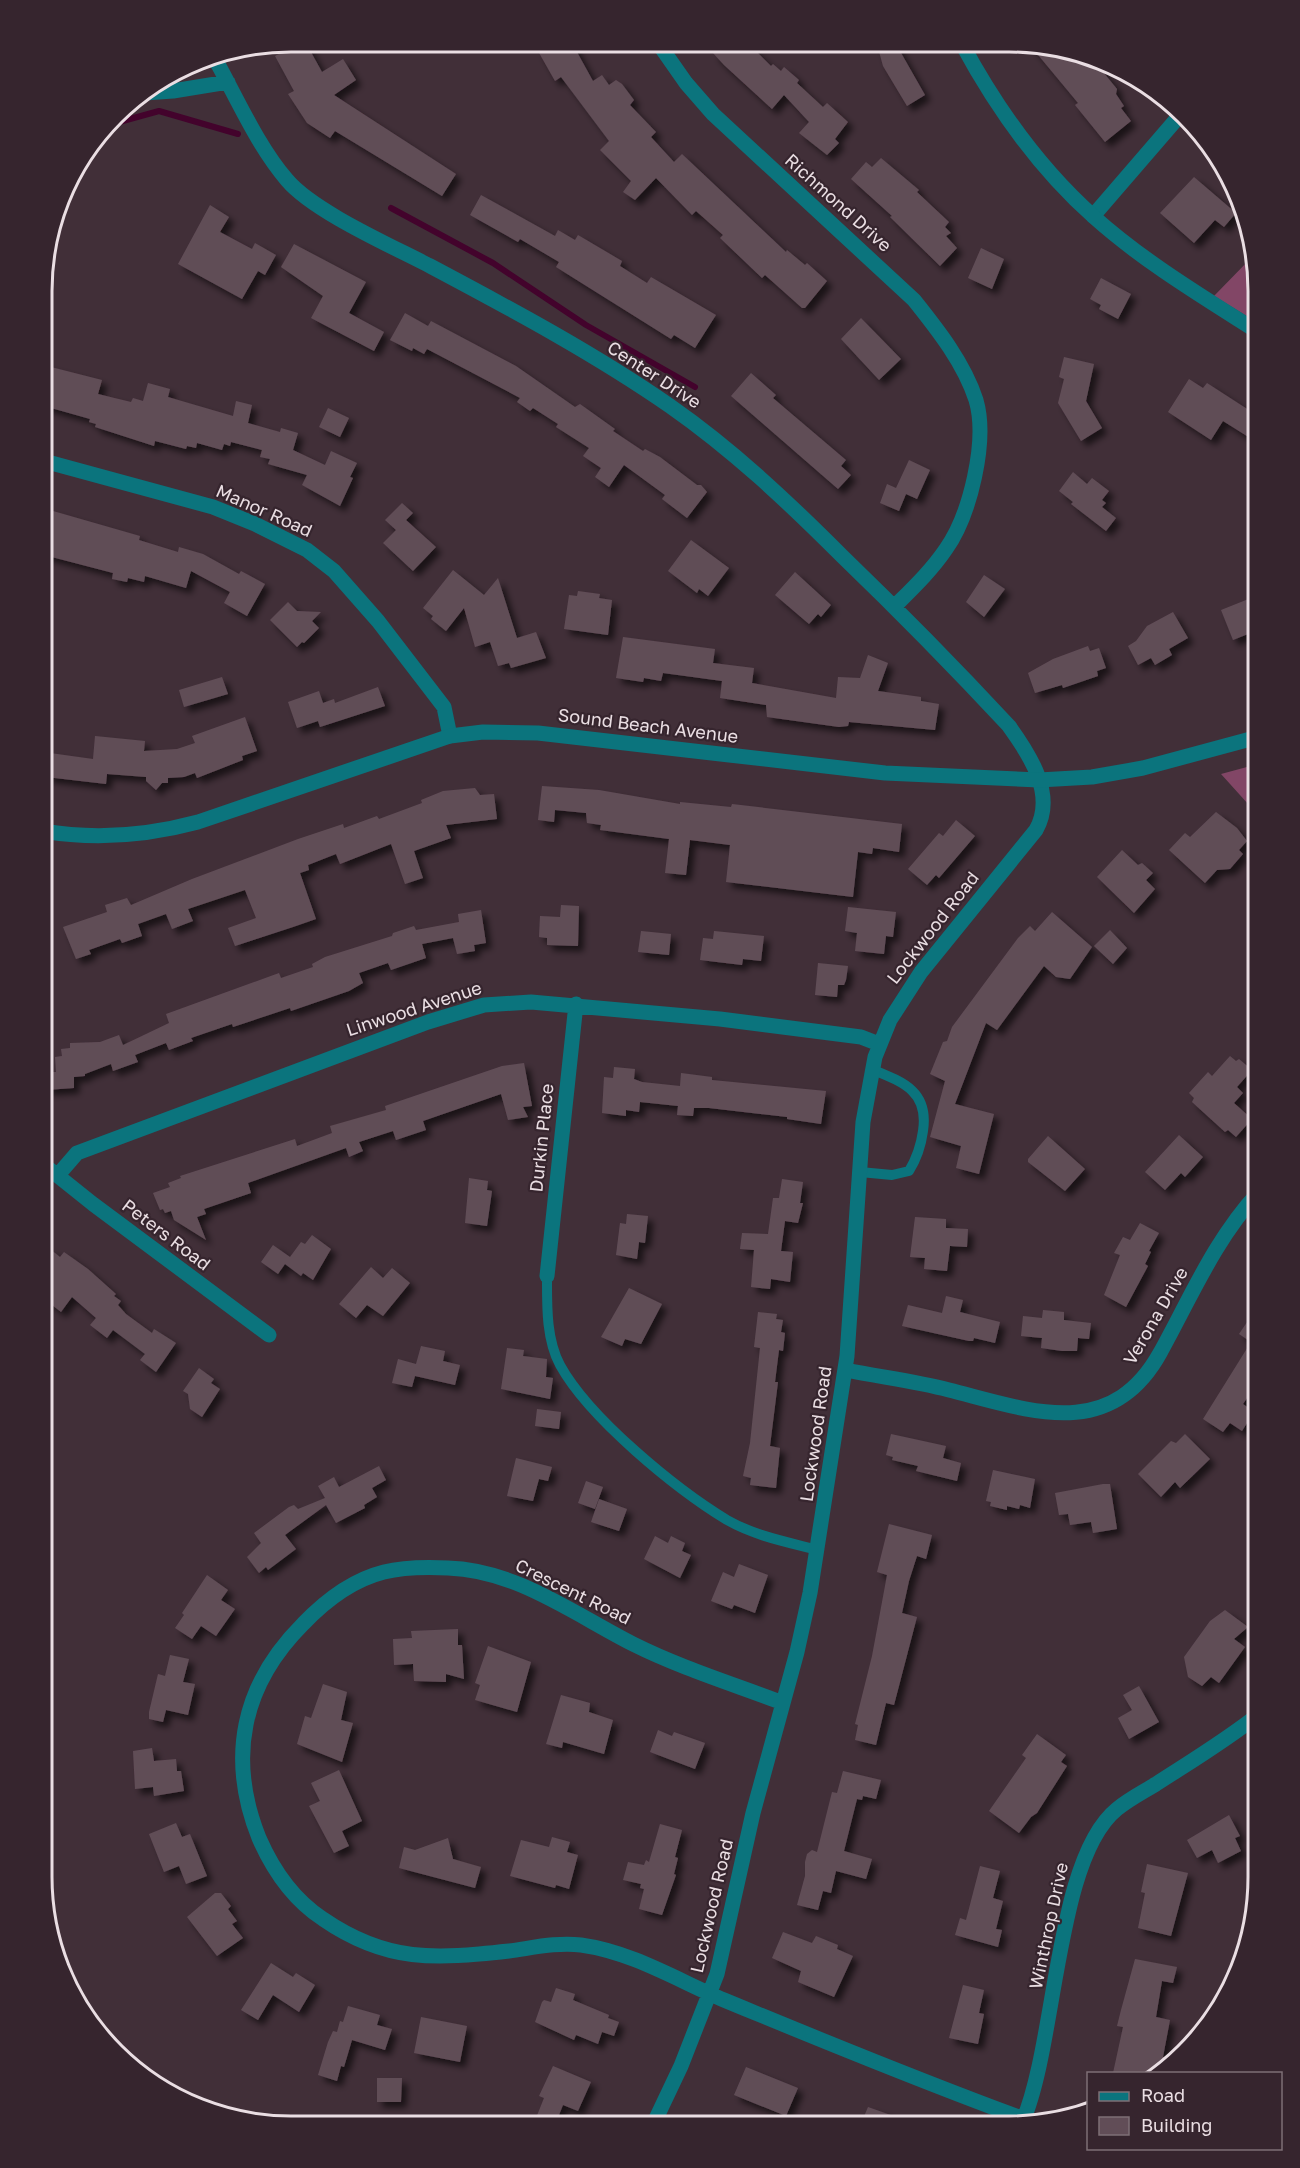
<svg xmlns="http://www.w3.org/2000/svg" width="1300" height="2168" viewBox="0 0 1300 2168" font-family="'Golos Text',sans-serif">
<style>
.green{fill:#824666}
.lines{fill:none;stroke-linecap:round;stroke-linejoin:round}
.stream{stroke:#43032c;stroke-width:6}
.building{fill:#614d57;filter:url(#shadow)}
.service{stroke:#0b747d;stroke-width:10}
.minor{stroke:#0b747d;stroke-width:15}
.tertiary{stroke:#0b747d;stroke-width:15}
.labels{text-anchor:middle;stroke-width:4.5;stroke-linejoin:round;paint-order:stroke}
.street-label{font-size:18px;fill:#eadee3;stroke:#36252e}
.rim{fill:none;stroke:#eadee3;stroke-width:3}
</style>
<defs>
<filter id="shadow"><feDropShadow dx="5.5" dy="5.5" stdDeviation="3" flood-color="#0009"/></filter>
</defs>
<rect width="100%" height="100%" fill="#412f38"/>
<path class="green" d="M1251,258L1258,292V323L1214,296Z
M1258,764V815L1221,774Z"/>
<g class="lines">
<path class="stream" d="M112,124L159,111L238,134
M391,208L493,263L586,325L695,387"/>
</g>
<path class="building" d="M306,43L322,72L343,59L356,80L334,95L456,174L442,196L335,131L330,138L307,123L288,94L294,91L275,56L294,46L295,49Z
M553,43H572L593,81L602,75L609,85L616,80L622,84L634,100L630,105L656,132L651,137L674,162L682,154L786,252L787,250L805,265L807,263L827,281L805,308H802L765,275L762,278L720,238L723,235L696,211L692,215L656,178L635,200L623,192L631,181L600,150L609,141L561,77L555,81L538,51Z
M724,43H748L771,66L773,64L781,71L784,67L799,80L797,83L823,107L827,103L848,122L835,139L839,143L827,155L799,133L809,122L784,95L772,109L724,65L713,53Z
M877,44H896L925,95L907,106L883,66Z
M1029,44H1041L1105,62L1099,67L1117,89L1116,94L1124,106L1121,108L1131,121L1105,142L1075,105L1078,103Z
M881,158L919,190L917,192L949,222L945,227L951,233L946,236L957,248L940,266L890,217L892,216L851,179L866,162L872,167Z
M1194,177L1236,213L1224,227L1215,220L1194,243L1160,213Z
M481,195L555,236L558,230L575,240L578,235L622,261L620,266L647,283L651,277L716,315L695,348L674,335L671,339L556,267L559,262L520,239L518,242L470,215Z
M210,205L229,217L220,232L252,249L255,243L276,255L265,275L258,271L242,299L178,264Z
M294,244L366,282L349,313L384,332L374,351L311,318L323,296L281,267Z
M981,248L1004,259L992,289L968,278Z
M1101,278L1131,294L1118,319L1099,309L1101,305L1090,299Z
M405,313L428,326L431,321L516,366L575,407L580,404L615,429L613,431L643,451L645,449L660,457L697,485H701L707,492L687,518L662,499L665,495L624,465L609,487L595,477L601,468L583,456L589,448L556,427L558,424L533,408L530,411L517,402L520,398L427,349L424,354L413,348L412,351L390,340Z
M861,318L901,359L879,380L841,339Z
M1064,357L1094,364L1086,401L1102,428L1081,441L1058,403L1064,379L1059,377Z
M47,366L102,380L98,394L131,402L133,398L143,401L148,383L170,389L168,397L233,416L236,401L252,405L248,423L280,432L281,428L298,433L293,450L325,465L331,451L357,463L350,477L353,478L340,506L302,485L307,475L268,464L270,459L260,457L262,450L231,442L230,446L224,444L222,450L197,443L196,448L187,446L186,449L155,441L154,446L95,427L96,424L89,422L90,419L44,406Z
M751,373L776,395L773,398L846,460L841,466L851,475L838,489L731,396Z
M1189,379L1203,388L1207,383L1258,416V443L1223,421L1211,440L1168,412Z
M328,408L349,418L340,437L319,427Z
M909,460L930,470L917,499L906,494L899,511L880,503L887,484L896,488Z
M1073,472L1087,484L1092,478L1109,491L1102,500L1106,503L1102,507L1116,518L1106,531L1071,504L1073,502L1059,491Z
M402,503L413,513L406,520L436,547L413,571L383,543L396,530L385,520Z
M53,511L140,536L139,540L178,552L179,547L203,554L239,574L241,571L265,584L247,616L224,603L230,592L191,571L186,588L145,576L144,582L128,578L127,582L112,579L113,573L44,555V541Z
M691,540L729,568L708,596L699,589L697,593L668,571Z
M453,570L484,595L498,578L517,638L536,632L546,658L511,668L509,663L498,666L490,642L475,647L464,608L446,631L431,619L433,616L423,608Z
M795,572L831,605L821,617L818,614L809,624L775,595Z
M984,575L1005,589L984,617L966,602Z
M578,591L600,594L599,598L612,600L608,635L564,629L569,595L577,596Z
M1251,598L1258,613V630L1233,640L1221,610Z
M288,602L297,611L321,612L312,621L319,628L304,643L302,642L297,647L270,620Z
M1173,612L1188,638L1169,649L1172,655L1155,665L1151,658L1138,665L1128,646L1136,641L1147,626Z
M623,637L715,649L713,663L754,668L752,683L836,698L838,677L860,678L868,655L888,663L878,691L921,697V701L939,704L935,730L849,722L848,726L839,727L767,717L766,705L720,698L722,681L663,673L661,681L644,678L643,682L616,678Z
M1088,646L1090,651L1099,648L1106,668L1097,671L1098,676L1063,688L1062,685L1035,693L1028,673L1053,659Z
M222,677L228,694L184,707L179,690Z
M378,687L385,706L320,727L318,721L297,728L288,702L319,691L323,703L334,699L335,703Z
M245,717L257,751L242,756L243,760L197,778L195,773L184,777L168,778V783H162L156,790L146,781V777L107,774L106,784L46,777L50,753L93,759L95,736L145,741L144,751L177,749L195,743L192,736Z
M542,786L599,790L680,804V802L731,807L732,804L902,824L899,852L873,848L872,854L858,852L853,897L726,882L730,845L690,840L686,875L665,873L669,839L600,830L601,825L587,823L586,813L555,810L554,822L538,820Z
M475,788L480,795L494,794L497,819L446,825L451,838L414,851L423,878L405,884L391,844L340,864L336,854L308,865L309,870L300,873L316,919L293,927L235,946L228,928L256,918L245,890L188,909L193,921L172,929L166,914L138,924L142,936L122,943L120,939L89,950L91,954L76,959L63,927L107,912L105,905L127,898L131,905L192,879L298,839L343,824L344,828L377,816L379,819L422,803L421,800L443,791Z
M1216,812L1237,828L1247,841L1239,850L1243,854L1230,869L1217,870L1205,883L1169,850L1185,833L1190,837Z
M956,820L975,836L939,878L936,875L927,885L908,869L939,833L943,836Z
M1122,850L1138,865L1142,863L1153,873L1146,880L1155,889L1134,913L1097,877Z
M561,905L579,906L578,946L547,945V938L539,937L540,916L560,917Z
M848,907L896,912L893,937L886,936L884,954L855,951L857,933L845,931Z
M481,910L486,943L474,945L475,951L457,954L453,938L422,944L426,958L391,970L388,963L359,973L363,983L349,991L291,1011L290,1008L233,1027L232,1024L191,1038L193,1041L169,1050L166,1043L135,1055L138,1062L113,1071L111,1064L85,1074V1076L74,1077V1088L46,1090L45,1072H56L55,1057L62,1056L61,1049L70,1048V1043L100,1042L119,1035L123,1045L169,1023L166,1014L279,973L281,978L313,967L312,964L325,957L392,936L393,933L414,926L416,930L459,922L458,914Z
M1052,912L1092,947L1070,979L1056,977L1044,966L997,1030L986,1023L955,1104L994,1114L979,1174L956,1168L961,1146L930,1137L945,1081L930,1074L943,1042L947,1041L952,1027L1018,938L1030,926L1035,931Z
M1110,930L1127,948L1113,964L1094,946Z
M641,931L671,934L669,955L638,952Z
M714,931L764,936L761,961L743,959L742,965L700,960L703,938L713,939Z
M818,963L848,966L846,980L844,985H838L837,997L815,995Z
M1230,1056L1236,1061L1239,1059L1252,1070L1237,1087L1243,1093L1234,1103L1252,1119L1236,1137L1228,1130L1225,1132L1192,1102L1194,1098L1189,1093L1208,1072L1212,1076Z
M524,1063L532,1106L523,1107L528,1117L508,1120L501,1094L423,1121L426,1130L396,1140L393,1131L359,1142L363,1151L349,1157L346,1148L248,1183L251,1193L204,1209L206,1214L197,1217L206,1240L174,1220L171,1211L165,1213L163,1209L160,1210L153,1193L170,1187L168,1183L181,1178L180,1176L295,1139L297,1146L332,1133L330,1126L386,1110L385,1106L502,1066Z
M614,1067L635,1069L634,1079L642,1082L680,1086L681,1073L712,1077V1080L826,1091L821,1124L787,1119V1117L709,1108H694L693,1116L677,1115L678,1106L640,1102L639,1112L626,1110V1116L602,1113L604,1077L613,1078Z
M1179,1135L1203,1157L1185,1177L1181,1173L1165,1190L1145,1172Z
M1048,1136L1085,1169L1065,1191L1028,1162V1159Z
M469,1178L488,1181L487,1190L492,1191L487,1226L465,1223Z
M782,1179L803,1182L800,1203H803L798,1223L785,1221L781,1251L793,1252L790,1282L771,1279L770,1289L751,1287L754,1250L740,1249L742,1233L768,1234L773,1198H779Z
M627,1214L648,1216L645,1243L639,1242L637,1259L616,1255L620,1223L626,1224Z
M915,1217L946,1219V1228L968,1229L967,1247L950,1246L947,1271L924,1269L925,1258L910,1257Z
M1140,1223L1159,1233L1149,1251L1151,1252L1145,1264L1148,1266L1126,1307L1104,1295L1120,1255L1114,1253L1123,1237L1130,1240Z
M312,1235L331,1249L313,1280L303,1273L301,1276L285,1264L278,1274L261,1262L273,1245L290,1257L301,1242L305,1244Z
M50,1249L60,1257L64,1252L88,1269L116,1294L114,1296L121,1301L118,1305L126,1314L152,1333L154,1329L176,1343L156,1372L140,1360L145,1354L113,1330L107,1338L90,1325L96,1318L72,1297L61,1312L43,1298V1293L49,1284L43,1279V1258Z
M371,1267L383,1278L392,1268L410,1283L383,1316L367,1305L356,1318L339,1304Z
M629,1288L662,1304L641,1344L625,1339L622,1346L601,1337Z
M946,1296L963,1300L960,1312L1000,1322L995,1343L974,1338L973,1341H969L902,1326L908,1305L942,1313Z
M1258,1306V1382L1243,1404L1254,1412L1242,1431L1230,1423L1223,1432L1203,1419L1251,1342L1239,1334Z
M1043,1310L1064,1312V1320L1091,1323L1089,1339L1078,1338L1077,1351H1062L1041,1348L1042,1338L1021,1336L1023,1316L1042,1318Z
M758,1312L777,1314L776,1319L783,1320L781,1332L785,1333L783,1351L779,1350L775,1382H778L770,1446L780,1448L776,1488L750,1485L751,1478L743,1476L750,1443L760,1348L754,1347Z
M421,1346L445,1351L443,1361L460,1365L455,1385L415,1376L412,1387L392,1383L398,1359L416,1364Z
M507,1348L524,1350L523,1356L547,1359L546,1377L553,1378L550,1399L501,1389Z
M199,1368L214,1379L211,1383L220,1389L202,1417L190,1409L188,1394L183,1391Z
M537,1409L561,1412L559,1429L535,1426Z
M891,1434L946,1446L943,1458L961,1463L957,1481L916,1471L918,1466L892,1460L893,1457L886,1455Z
M1185,1434L1210,1459L1180,1488L1175,1482L1161,1497L1138,1474L1171,1441L1176,1443Z
M516,1458L552,1467L548,1481L539,1479L533,1501L507,1496Z
M379,1466L386,1480L372,1488L377,1497L364,1505L365,1508L336,1523L326,1505L285,1535L296,1549L268,1570L266,1567L259,1573L247,1557L261,1543L254,1533L289,1507L294,1505L298,1509L325,1498L318,1486L334,1477L339,1487Z
M993,1470L1035,1479L1030,1508L1020,1505L1019,1509L1007,1506V1510L990,1506L991,1502L986,1501Z
M586,1481L603,1487L595,1509L578,1503Z
M1103,1484H1110L1117,1529L1093,1533L1091,1522L1070,1525L1068,1514L1059,1515L1055,1493Z
M599,1499L627,1509L619,1531L591,1522Z
M889,1524L932,1535L926,1559L917,1556L909,1581L902,1613L917,1617L894,1705L886,1703L876,1745L855,1740L858,1725L855,1724L872,1656L887,1575L877,1572Z
M655,1536L668,1543L671,1536L685,1543L682,1551L691,1555L680,1578L644,1559Z
M739,1564L768,1575L755,1613L734,1605L732,1609L711,1601L723,1572L734,1577Z
M207,1575L228,1590L221,1600L235,1609L216,1636L201,1626L192,1639L175,1628L184,1615L182,1613Z
M1225,1610L1248,1627L1234,1639L1245,1647L1219,1683L1211,1677L1202,1686L1188,1677L1184,1657L1210,1621Z
M458,1629V1645H462L464,1679L446,1674V1682L414,1681L413,1664L394,1665L393,1639L412,1638L411,1631Z
M488,1646L531,1662L517,1712L475,1700L480,1685L475,1683Z
M170,1655L189,1659L183,1682L195,1684L188,1715L166,1710L163,1722L149,1719V1712L158,1674L165,1676Z
M323,1684L347,1692L341,1720L353,1723L342,1762L297,1744L305,1716L311,1718Z
M1139,1686L1159,1722L1129,1739L1118,1718L1132,1710L1123,1695Z
M561,1695L590,1703L589,1712L613,1720L604,1754L563,1742L562,1748L546,1744Z
M658,1730L672,1736L674,1732L705,1743L695,1769L650,1752Z
M1037,1734L1066,1755L1061,1762L1067,1766L1037,1813L1031,1817L1019,1833L989,1811L1026,1758L1022,1755Z
M152,1748L154,1761L176,1759L177,1771H181L184,1791L154,1796L153,1787L135,1789L133,1751Z
M339,1770L362,1821L342,1831L349,1846L334,1853L309,1806L320,1801L311,1783Z
M843,1771L881,1780L876,1799L863,1796L862,1800L857,1799L844,1851L872,1859L866,1879L836,1871L831,1893L823,1891L818,1910L797,1905L805,1876V1862L807,1854L812,1850L817,1852L832,1792L837,1793Z
M1229,1815L1240,1836L1235,1838L1241,1851L1218,1863L1212,1850L1197,1858L1187,1840Z
M176,1823L182,1837L190,1834L207,1876L186,1884L179,1866L164,1872L149,1834Z
M660,1824L682,1830L675,1857L678,1858L674,1874L676,1875L662,1915L639,1909L644,1889L640,1888L641,1884L623,1880L628,1862L644,1865L646,1860L649,1862Z
M552,1837L570,1842L567,1852L578,1855L569,1889L556,1885L555,1888L510,1876L521,1840L549,1847Z
M448,1838L453,1859L481,1867L475,1888L399,1868L404,1847L415,1850Z
M1147,1864L1188,1873L1171,1936L1138,1928L1145,1893L1141,1892Z
M980,1866L1000,1871L993,1898L1003,1901L996,1929L1002,1930L998,1947L955,1935L960,1918L966,1920Z
M215,1893H221L231,1906L228,1909L237,1921L232,1924L243,1938L217,1956L187,1917Z
M783,1932L812,1943L816,1936L838,1945L837,1949L853,1956L834,1997L798,1982L801,1971L772,1958Z
M1135,1959L1177,1967L1173,1983L1162,1981L1156,2017L1170,2020L1163,2057L1175,2060L1161,2073H1113L1123,2027L1117,2026L1121,2010Z
M271,1963L293,1977L296,1973L315,1985L299,2012L273,1995L258,2020L241,2010Z
M963,1985L984,1990L979,2013L984,2014L978,2044L949,2038Z
M556,1988L575,1994L573,2000L609,2015L608,2018L619,2022L614,2036L602,2032L598,2044L576,2035L574,2040L535,2022L542,2002L544,2000L551,2002Z
M348,2006L380,2015L377,2025L392,2029L385,2050L352,2040L344,2067L341,2066L337,2081L318,2075L328,2042L333,2031L337,2032L340,2021L343,2022Z
M421,2017L467,2026L460,2062L414,2053Z
M553,2066L591,2082L578,2111L563,2105L555,2125H550L536,2118L544,2098L539,2096Z
M746,2067L798,2088L786,2116L734,2095Z
M377,2078H402L401,2102H377Z
M868,2107L913,2123L914,2126H860Z"/>
<g class="lines">
<path class="service" d="M860,1172L892,1175L909,1171C917,1158 921,1146 923,1131C929,1091 903,1082 871,1069
M547,1276C547,1305 546,1339 560,1365C589,1418 676,1489 727,1520C755,1536 787,1542 818,1550"/>
<path class="minor" d="M658,43L686,83L713,114L914,300C938,330 964,363 976,400C988,441 970,515 946,549C931,571 913,588 894,607
M214,57C237,98 257,145 287,180C314,212 394,247 432,267C513,310 595,354 670,406C733,450 788,502 842,556C899,611 955,668 1009,726C1030,755 1056,795 1036,830L921,972L890,1020L875,1057L863,1122L847,1356L810,1593L797,1652L753,1813L717,1974L681,2066L653,2125
M145,93L173,91L228,82
M1093,216L1181,114
M44,461L213,507L255,524L307,550L334,571L378,621L444,707L450,736
M43,1164L93,1204L269,1335
M58,1175L77,1153L428,1022L484,1005L531,1002L720,1019L861,1037L879,1044
M547,1276L576,1004
M846,1370C880,1377 915,1381 949,1390C1028,1410 1110,1443 1160,1353C1190,1299 1215,1239 1258,1193
M783,1703C733,1684 681,1668 633,1644C574,1614 516,1570 448,1568C427,1567 404,1567 384,1572C352,1580 325,1601 303,1624C242,1685 227,1758 259,1838C273,1870 294,1900 323,1919C387,1963 435,1959 509,1951C532,1948 557,1942 581,1945C632,1952 677,1980 724,2000C823,2041 923,2082 1024,2119
M1022,2123C1057,2044 1055,1859 1117,1809C1129,1799 1143,1792 1156,1784C1190,1762 1225,1741 1258,1715"/>
<path class="tertiary" d="M962,44C996,107 1040,169 1094,217C1143,261 1203,297 1258,332
M43,831C96,840 146,836 198,822L450,736L483,732L538,733L885,773L1039,780L1092,777L1143,768L1258,737"/>
</g>
<g class="labels">
<g class="street-label">
<text transform="translate(838 203) rotate(42)" y="6">Richmond Drive</text>
<text transform="translate(654 375) rotate(33)" y="6">Center Drive</text>
<text transform="translate(264 511) rotate(24)" y="6">Manor Road</text>
<text transform="translate(648 726) rotate(7)" y="6">Sound Beach Avenue</text>
<text transform="translate(933 928) rotate(-52)" y="6">Lockwood Road</text>
<text transform="translate(414 1009) rotate(-18)" y="6">Linwood Avenue</text>
<text transform="translate(542 1138) rotate(-84)" y="6">Durkin Place</text>
<text transform="translate(166 1235) rotate(37)" y="6">Peters Road</text>
<text transform="translate(1156 1316) rotate(-60)" y="6">Verona Drive</text>
<text transform="translate(816 1434) rotate(-82)" y="6">Lockwood Road</text>
<text transform="translate(573 1592) rotate(26)" y="6">Crescent Road</text>
<text transform="translate(712 1906) rotate(-77)" y="6">Lockwood Road</text>
<text transform="translate(1049 1926) rotate(-78)" y="6">Winthrop Drive</text>
</g>
</g>
<path d="M0 0H1300V2168H0ZM291 52H1009A239 239 0 0 1 1248 291V1877A239 239 0 0 1 1009 2116H291A239 239 0 0 1 52 1877V291A239 239 0 0 1 291 52Z" fill="#36252e" fill-rule="evenodd"/>
<path class="rim" d="M291 52H1009A239 239 0 0 1 1248 291V1877A239 239 0 0 1 1009 2116H291A239 239 0 0 1 52 1877V291A239 239 0 0 1 291 52Z"/>
<rect x="1087" y="2072" width="195" height="78" fill="#36252e" stroke="#7e6f76" stroke-width="1.5"/>
<rect x="1099" y="2092" width="30" height="9" fill="#0b747d" stroke="#7e6f76" stroke-width="1.5"/>
<text x="1141" y="2102" font-size="18" fill="#eadee3">Road</text>
<rect x="1099" y="2117" width="30" height="18" fill="#614d57" stroke="#7e6f76" stroke-width="1.5"/>
<text x="1141" y="2132" font-size="18" fill="#eadee3">Building</text>
</svg>
